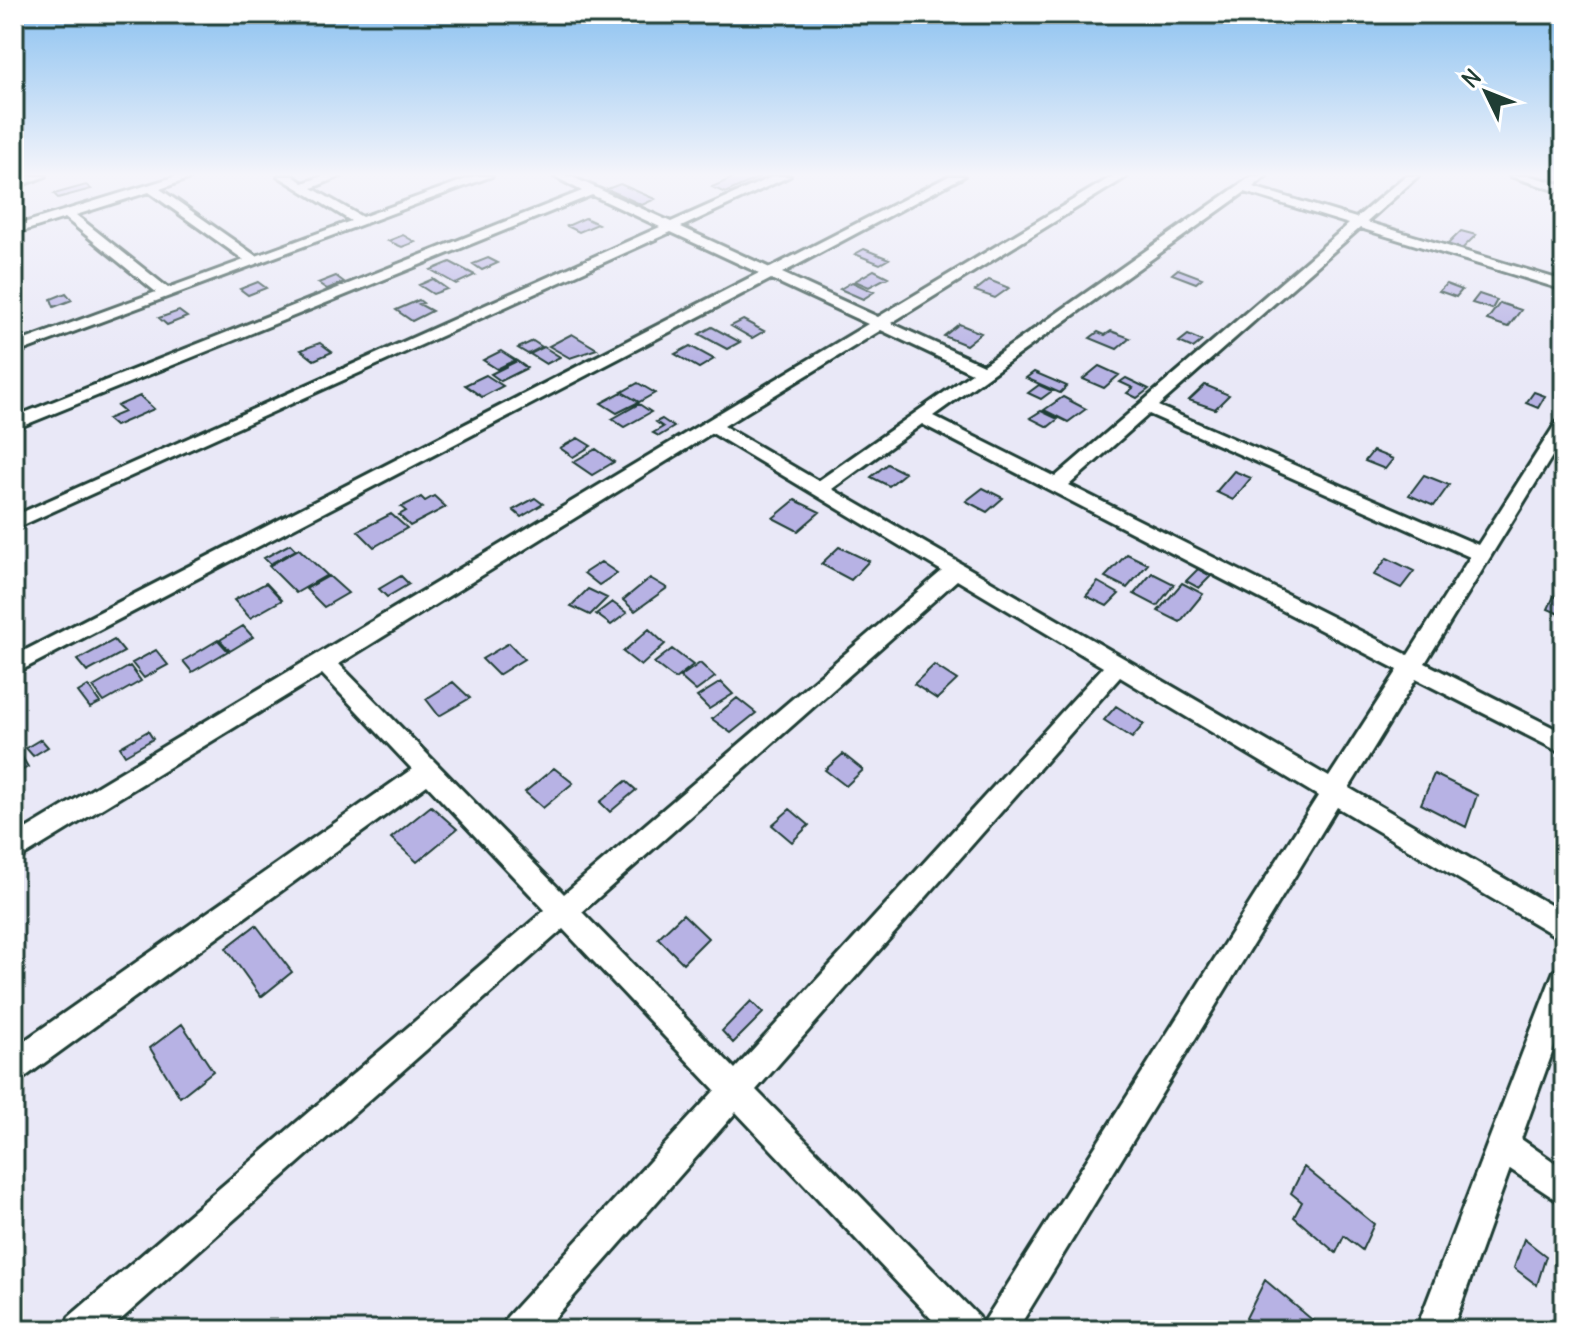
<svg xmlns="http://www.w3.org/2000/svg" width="1578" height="1344" viewBox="0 0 1578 1344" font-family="Delius,sans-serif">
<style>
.building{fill:#b7b2e4;stroke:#1f3d34;stroke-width:2}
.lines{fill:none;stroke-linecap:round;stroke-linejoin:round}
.minor-casing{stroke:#1f3d34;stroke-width:6}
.minor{fill:#fff;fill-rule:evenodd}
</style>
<rect width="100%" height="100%" fill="#e9e8f7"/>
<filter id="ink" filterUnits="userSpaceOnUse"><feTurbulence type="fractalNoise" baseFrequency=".0125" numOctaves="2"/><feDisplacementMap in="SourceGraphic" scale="16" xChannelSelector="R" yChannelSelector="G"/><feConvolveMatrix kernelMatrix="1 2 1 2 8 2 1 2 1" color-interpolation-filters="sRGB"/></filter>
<g filter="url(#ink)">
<path class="building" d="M737,176L760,177L725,193L712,187Z
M620,184L655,199L642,205L607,189Z
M86,185L91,189L58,198L54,194Z
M585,218L598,224L579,232L567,226Z
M1461,231L1476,235L1462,249L1447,245Z
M403,235L415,242L402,247L388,241Z
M864,249L889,259L880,264L855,254Z
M488,258L498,263L482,270L473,264Z
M450,262L475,275L456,284L431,270Z
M1178,269L1202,278L1196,283L1172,274Z
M874,270L888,277L869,287L855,281Z
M336,276L344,282L327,289L318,283Z
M433,279L447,289L433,294L419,285Z
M989,280L1009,288L995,298L975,291Z
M258,282L266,288L248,295L240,289Z
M852,282L874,292L863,299L840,289Z
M1446,284L1462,290L1456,297L1439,291Z
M66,293L72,300L54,307L51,299Z
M1479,294L1497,300L1492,309L1472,303Z
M419,300L423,303L419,304L432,311L412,321L396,310Z
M1500,303L1521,310L1508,327L1487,320Z
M179,311L187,317L167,325L159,318Z
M743,320L764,331L752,338L731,326Z
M959,324L981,333L966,345L944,336Z
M712,327L740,342L727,349L699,334Z
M1111,331L1130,338L1117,349L1090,338L1098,332L1105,335Z
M572,334L597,349L570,358L549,346Z
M1188,335L1202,341L1193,348L1179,342Z
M533,341L542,347L528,354L518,348Z
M320,343L332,352L314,360L301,350Z
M690,346L714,359L699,368L675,354Z
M544,347L560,357L546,364L530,354Z
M501,351L515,360L497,369L483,360Z
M517,361L527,368L501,381L491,374Z
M1099,366L1119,375L1104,388L1083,379Z
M1034,372L1067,386L1060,393L1026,378Z
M486,375L503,386L482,397L465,385Z
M1126,378L1149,389L1137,398L1127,393L1133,388L1120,382Z
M638,383L655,393L639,402L622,392Z
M1039,385L1052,391L1041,399L1028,393Z
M1205,385L1229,395L1215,409L1189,400Z
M622,392L639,402L617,413L601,403Z
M1534,392L1545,396L1538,408L1526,403Z
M140,396L154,409L115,426L107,419L124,412L117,406Z
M1063,397L1086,409L1068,422L1044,410Z
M639,404L651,412L624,427L612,419Z
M1041,411L1058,419L1048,427L1030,418Z
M662,419L674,427L659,436L653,433L663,427L656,422Z
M578,438L591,446L573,457L560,448Z
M596,449L614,462L592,475L573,462Z
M1373,451L1393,459L1385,469L1365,461Z
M887,464L905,473L889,486L871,477Z
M1234,471L1251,478L1233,500L1216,492Z
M1424,475L1449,485L1434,506L1409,495Z
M983,488L1003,498L987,512L966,501Z
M434,496L446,507L410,526L399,515L406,511L401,507L421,497L425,501Z
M535,498L543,504L521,517L513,510Z
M795,500L820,512L798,531L773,518Z
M391,514L407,528L374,547L358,531Z
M290,544L296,550L270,564L264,558Z
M839,547L869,561L851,580L821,564Z
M299,549L327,575L296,593L269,566Z
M1127,554L1148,564L1127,588L1105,577Z
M1387,558L1414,571L1401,588L1374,575Z
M601,562L617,573L599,585L584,573Z
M1198,569L1211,576L1199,588L1186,581Z
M1152,573L1174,584L1157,606L1134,594Z
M329,576L348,593L324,607L306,589Z
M401,576L409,584L387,597L379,589Z
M650,578L667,588L635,611L623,600Z
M1098,582L1119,594L1107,606L1086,596Z
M266,583L282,600L250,618L234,600Z
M1182,583L1203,594L1180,622L1158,611Z
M588,589L607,598L590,615L571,606Z
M1554,596L1564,600V616L1548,609Z
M612,602L627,613L611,625L596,614Z
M243,626L253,637L230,651L220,640Z
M649,629L665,644L641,666L623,652Z
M114,640L124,652L87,672L77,660Z
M218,640L228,651L192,672L183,661Z
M509,643L524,659L498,675L482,659Z
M672,649L693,665L675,679L654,663Z
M156,650L168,665L144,678L132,663Z
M700,663L715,677L696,691L680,677Z
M934,665L957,680L937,699L914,684Z
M130,666L141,681L104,702L93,687Z
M453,682L470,698L439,716L426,699Z
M721,682L733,694L709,709L697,697Z
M88,686L100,703L90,708L78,692Z
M737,698L756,713L731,733L712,719Z
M1116,706L1144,724L1132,738L1104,720Z
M148,731L153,739L125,755L120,747Z
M41,739L48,747L33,756L26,748Z
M18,750L28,767L14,775V753Z
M843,754L863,770L846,786L825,770Z
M554,768L573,783L543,808L525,792Z
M1434,774L1477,795L1466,827L1421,804Z
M626,781L636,790L610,812L600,802Z
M431,806L457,829L417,862L391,838Z
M790,809L809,825L792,842L772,825Z
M683,914L708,938L683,963L658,938Z
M256,925L292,972L261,997L226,948Z
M751,1001L763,1013L733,1043L722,1031Z
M182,1024L213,1071L180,1097L150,1048Z
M1304,1167L1374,1224L1362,1250L1344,1236L1336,1253L1294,1217L1302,1202L1291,1193Z
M1524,1239L1546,1256L1537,1285L1514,1268Z
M1265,1280L1323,1329L1322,1330H1259L1246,1318Z"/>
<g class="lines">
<defs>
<path id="minor" d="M27,176H46L14,188V180Z
M177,176H196L160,189L256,256L351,221L278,176H293L303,183L323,176H341L312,188L362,217L475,176H492L14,354V344L156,292L65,218L14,234V226ZM149,192L244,260L168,288L76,215Z
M554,176H570L671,222L774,176H790L681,227L770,268L949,176H964L782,273L878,317L1113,176H1128L891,323L983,365L1252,176H1266L1253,187L1356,218L1405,176H1418L1367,222L1564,281V290L1360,228L1158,406L1478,545L1556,423L1564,418V437L1425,663L1564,733V754L1416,679L1349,788L1564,913V941L1337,807L1017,1330H942L736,1112L544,1330H502L507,1317L715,1090L563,929L109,1330H64L69,1317L545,910L427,785L25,1077L14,1081V1048L412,769L322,674L14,862V836L868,324L771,279L14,674V656L759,273L671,232L14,529V516L660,227L592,195L20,427L14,428V417L582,191ZM1245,192L1349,224L1055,477L933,416ZM881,330L972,373L818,481L724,426ZM1149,414L1470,557L1408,655L1069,485ZM922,424L1398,670L1329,777L832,489ZM712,433L942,571L564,894L339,664ZM957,580L1103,667L735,1069L582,912ZM1120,677L1318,796L982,1325L979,1317L756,1090Z
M1510,176H1530L1564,185V193Z
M1564,967V1020L1521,1139L1564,1169V1205L1510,1169L1452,1330H1416L1550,981L1554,971Z"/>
</defs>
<use href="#minor" class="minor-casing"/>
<use href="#minor" class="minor"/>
</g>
</g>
<linearGradient id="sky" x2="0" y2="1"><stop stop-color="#8ac1f0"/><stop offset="0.48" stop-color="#f5f5fb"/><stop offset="1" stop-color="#f5f5fb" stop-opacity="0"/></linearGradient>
<rect width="1578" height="364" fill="url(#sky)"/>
<rect width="1578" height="1344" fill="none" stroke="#fff" stroke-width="48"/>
<rect x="24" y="24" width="1530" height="1296" fill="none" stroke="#1f3d34" stroke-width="3" filter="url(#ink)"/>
<g transform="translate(1486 92) rotate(313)" stroke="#ffffff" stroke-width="6" paint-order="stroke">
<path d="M0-6L14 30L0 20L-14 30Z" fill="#1f3d34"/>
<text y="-12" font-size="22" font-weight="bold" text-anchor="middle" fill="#1f3d34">N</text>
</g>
</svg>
